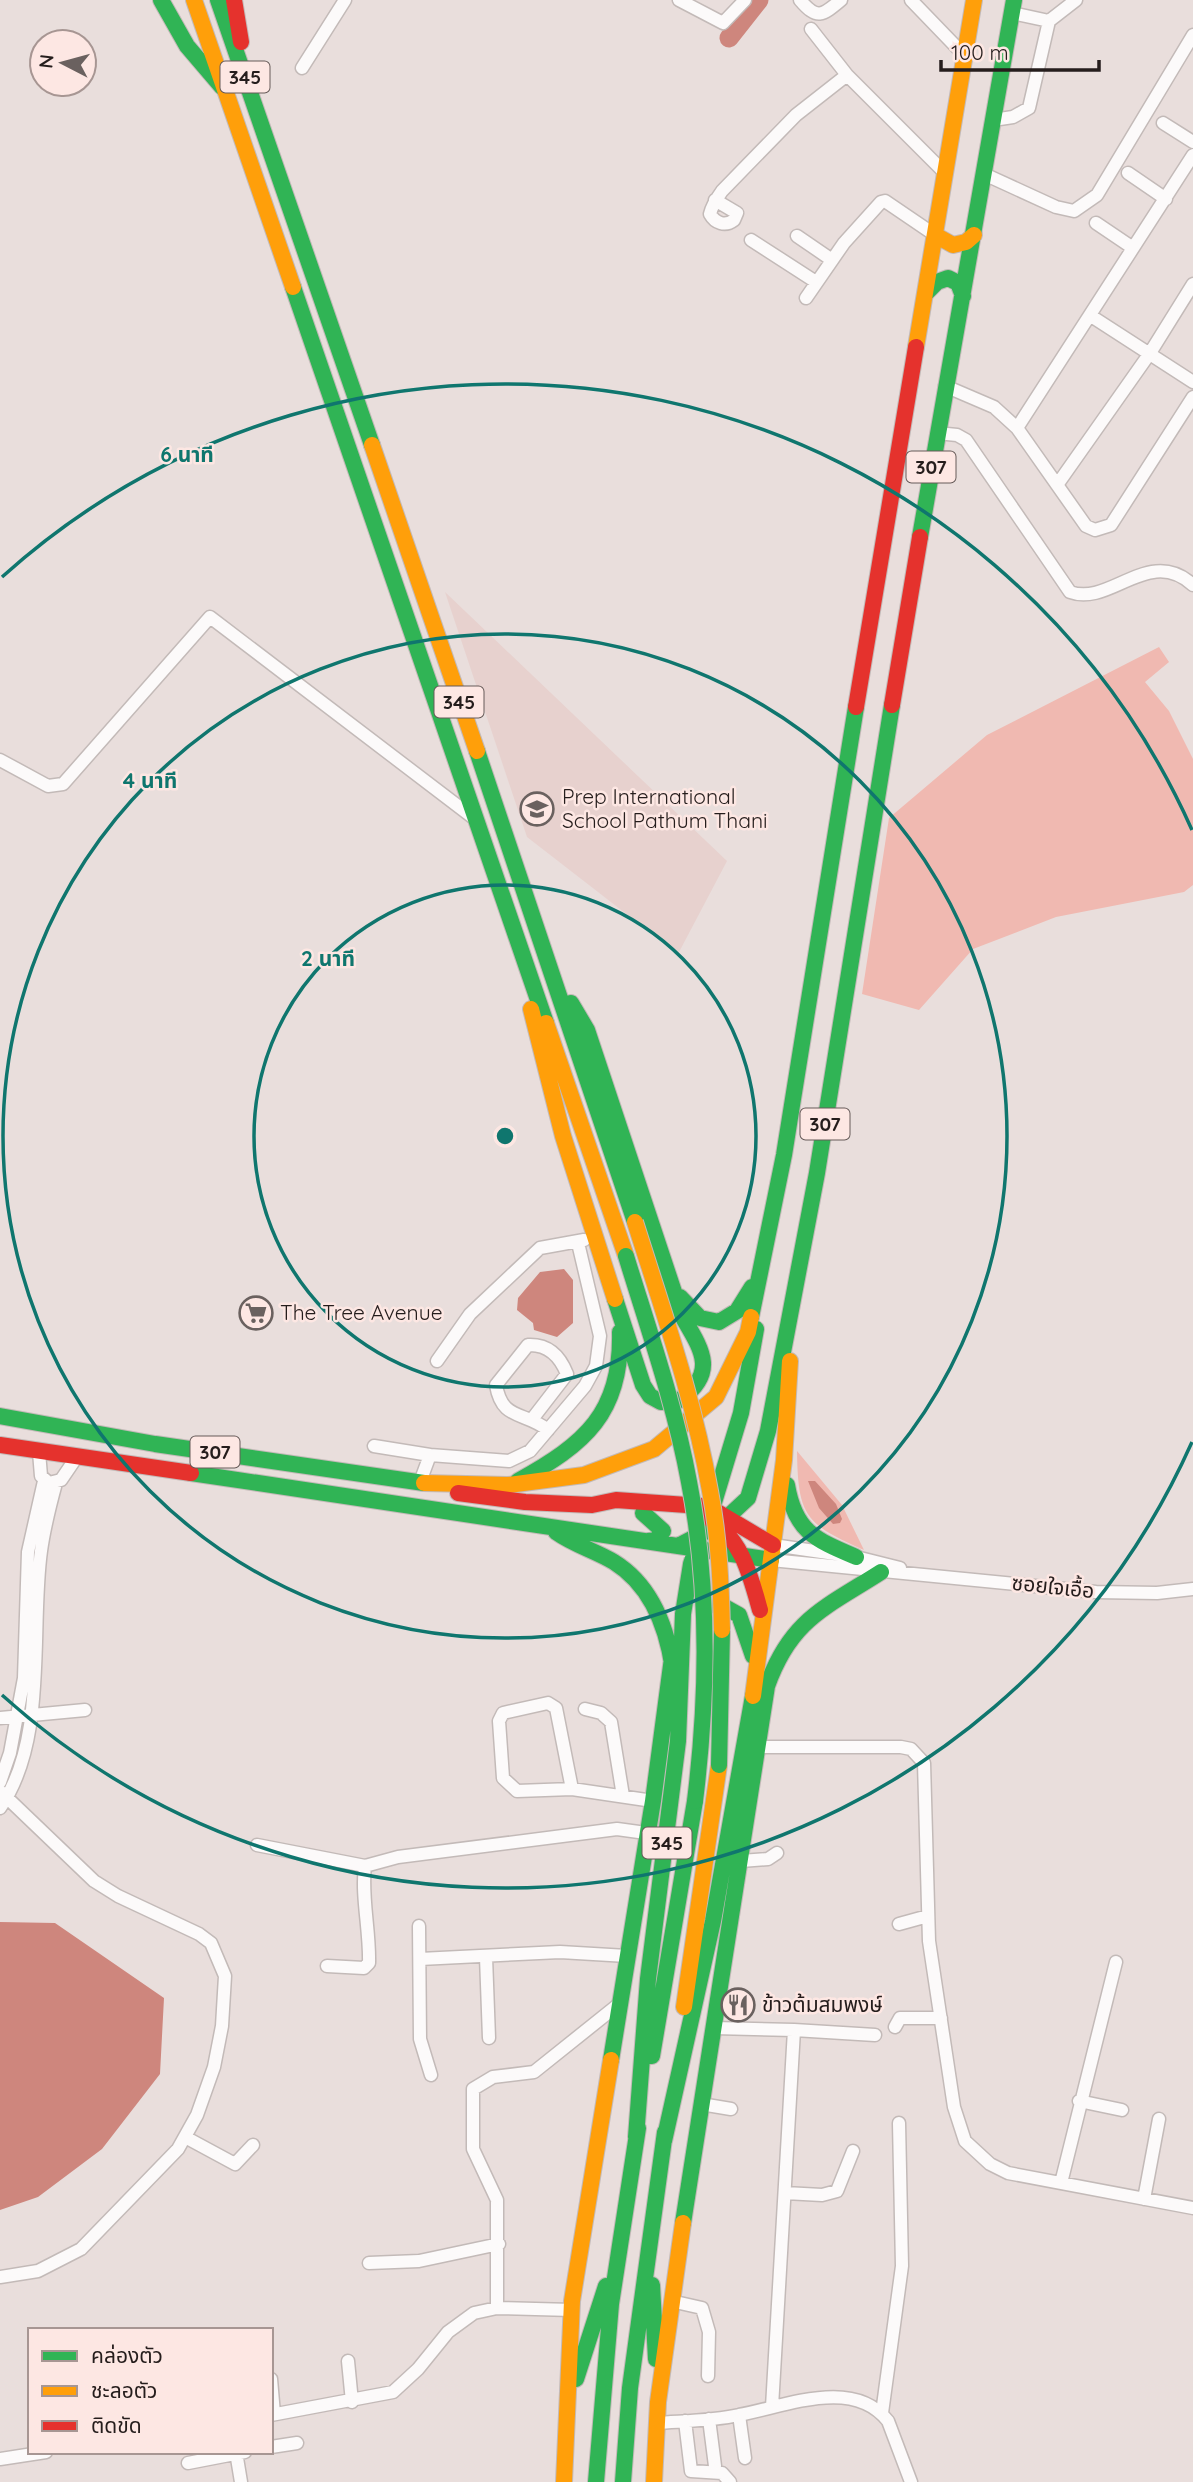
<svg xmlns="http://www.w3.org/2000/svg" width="1193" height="2482" viewBox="0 0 1193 2482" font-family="Quicksand,'Noto Sans Thai',sans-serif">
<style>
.built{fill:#e7d1ce}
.green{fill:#f0b9b1}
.water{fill:#ce867d}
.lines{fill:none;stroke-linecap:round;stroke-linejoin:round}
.river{stroke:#ce867d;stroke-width:19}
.street-casing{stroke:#c3bab8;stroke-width:15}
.fast-casing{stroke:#c3bab8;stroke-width:18}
.slow-casing{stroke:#c3bab8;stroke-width:18}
.jam-casing{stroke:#c3bab8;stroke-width:18}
.street{stroke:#fcfafa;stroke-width:12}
.fast{stroke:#30b455;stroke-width:16}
.slow{stroke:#ff9f0a;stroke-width:16}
.jam{stroke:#e5322d;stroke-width:16}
.fast-bridge-casing{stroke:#c3bab8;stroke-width:18;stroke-linecap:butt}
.slow-bridge-casing{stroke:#c3bab8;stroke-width:18;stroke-linecap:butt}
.fast-bridge{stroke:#30b455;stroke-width:16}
.slow-bridge{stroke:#ff9f0a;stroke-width:16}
.ring{fill:none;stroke:#0f766e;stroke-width:3.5}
.labels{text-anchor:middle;stroke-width:5;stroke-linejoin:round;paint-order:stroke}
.shield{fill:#fde7e3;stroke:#665a58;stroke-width:2}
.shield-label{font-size:19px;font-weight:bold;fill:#251d1c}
.poi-label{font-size:21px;fill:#251d1c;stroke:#fde7e3;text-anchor:start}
.street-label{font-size:21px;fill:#251d1c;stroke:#fde7e3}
.centre{fill:#0f766e;stroke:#fde7e3;stroke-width:3.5}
.ring-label{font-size:21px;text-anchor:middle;font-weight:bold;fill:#0f766e;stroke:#fde7e3;stroke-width:5;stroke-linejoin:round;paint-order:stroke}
</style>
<rect width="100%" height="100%" fill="#e9dedc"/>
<path class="built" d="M445,592L727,861L678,954L527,837Z"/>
<path class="green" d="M1159,647L1169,662L1145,682L1169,711L1193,759V885L1184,892L1056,917L973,949L919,1010L862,994L889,818L987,735Z
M797,1451L842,1505L864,1550C805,1524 798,1516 797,1451Z"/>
<path class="water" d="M564,1269L573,1280V1323L557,1337L534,1330L533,1323L517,1310L518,1298L540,1272Z
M808,1481H815L836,1504L842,1519L840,1523L833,1524L819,1508Z
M0,1922L55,1923L164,1998L160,2074L102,2149L38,2197L0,2210Z"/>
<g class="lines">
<path class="river" d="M729,38L759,0"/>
<defs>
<path id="street" d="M679,0L723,23L745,0
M800,0C817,20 822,16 841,0
M911,0L965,56
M1049,21L1076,0
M811,29L847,75
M302,68L345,0
M993,120L1013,117L1029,108L1049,21L1012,13
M1163,123L1193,142
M1128,173L1166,199
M984,174L1056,207L1074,211L1097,195L1193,35
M715,200L737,213L734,220C725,227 715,223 710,214C712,205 717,198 722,191L796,115L847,75L945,173
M1096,223L1133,248
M797,236L832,260
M751,240L816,282
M806,298L844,243L881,202L885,201L935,235
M1091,316L1193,382
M945,386L994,407L1017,428L1086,526L1095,530L1111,525L1193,397
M1017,428L1193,155
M937,433L957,435L966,440L1070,592C1110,607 1149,545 1193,585
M1057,485L1150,353L1193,284
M0,760L48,786L63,784L210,617L475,819
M437,1361L470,1314L540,1248L584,1240
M533,1418L567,1374C560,1356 548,1344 528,1345L496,1385C502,1421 524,1411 548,1430
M374,1446L430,1455
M39,1452L41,1476L49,1483L61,1480L76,1458
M420,1482L430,1455L509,1461L530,1451L585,1386L596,1366L600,1336L578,1243
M773,1545L856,1557L900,1568
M771,1560L1096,1592L1157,1593L1193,1589
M585,1709L601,1713L611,1722L623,1796
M0,1718L85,1710
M759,1747H901L911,1749L924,1763L929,1941L954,2107L965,2141L990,2164L1008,2173L1193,2208
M0,1782L10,1753L24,1678L28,1552L44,1481
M572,1789L556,1708L548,1703L503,1713L499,1721L503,1778L517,1791L572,1789L653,1801
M0,1791L94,1881L118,1896L199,1934L211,1943L225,1976L222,2026L214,2067L197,2115L178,2149L81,2249L38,2271L0,2277
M0,1808C48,1739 30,1630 41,1551C44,1529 50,1505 56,1483
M257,1845L365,1866L398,1857L617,1829L646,1833
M741,1861L768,1859L777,1853
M899,1924L928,1916
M419,1926L420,2039L431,2075
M486,1957L489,2038
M420,1959L560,1952L627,1956
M327,1966L364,1968L369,1963C370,1931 361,1896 365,1866
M895,2027L900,2018H941
M714,2028L794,2030
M1079,2101L1122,2110
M701,2104L731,2109
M185,2137L235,2164L253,2145
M1061,2183L1116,1962
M785,2193L822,2195L837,2191L853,2151
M1144,2199L1159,2119
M369,2263L419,2261L499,2244
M671,2301L702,2308L709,2332L708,2376
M497,2308V2200L473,2149V2089L493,2077L534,2072L619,2004
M348,2361L352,2402
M271,2379L274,2414
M772,2407L794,2030L875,2035
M882,2413L902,2266L899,2123
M271,2415L393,2392L418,2369L448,2332L474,2313L497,2308L572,2310
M739,2415L745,2458
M709,2419L715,2466
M685,2421L691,2471L722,2473L730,2482
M657,2423C684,2421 712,2421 739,2415C784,2407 853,2376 888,2421L911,2482
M271,2447L297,2443
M236,2452L241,2482
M0,2459L46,2452
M188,2463L245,2452"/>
<path id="fast" d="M161,0L187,46L222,87
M218,0L372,445
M293,287L546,1023
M926,293L937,282L948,278L958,283L963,296
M920,537L1014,0
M477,751L635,1222
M571,1003L587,1030L682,1316C702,1350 718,1372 680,1400L661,1402L650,1396L643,1385L615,1299
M680,1297L700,1318L719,1322L737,1311L752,1287
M751,1317L784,1155L856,707
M0,1416L155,1444L424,1483
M191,1473L771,1560
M518,1481C585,1444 622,1413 620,1332
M787,1485C795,1532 816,1540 856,1557
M712,1509L741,1413L756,1329
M643,1513L663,1531L656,1540L648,1541
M556,1532C574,1545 596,1551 614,1562C651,1585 667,1628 673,1669
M678,1546L720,1524L748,1498L768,1431L817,1173L892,705
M709,1605H721L739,1615L753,1656
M652,2056L695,1801
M611,2060L653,1801L672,1658
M636,2137L648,1979L678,1741L683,1614L691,1564L699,1541
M664,2141L713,1921L753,1696
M683,2223L767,1686C791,1619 825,1608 881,1572
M652,2285L656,2359
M576,2379L606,2286
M596,2482L611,2304L638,2128
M623,2482L630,2388L665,2132"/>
<path id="slow" d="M194,0L293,287
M935,235L953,245L966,242L974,235
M916,347L974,0
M372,445L477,751
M531,1009L563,1136L615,1299
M546,1023L626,1256
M424,1483L508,1485L584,1475L654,1449L716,1397L748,1332L751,1317
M753,1696L784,1460L790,1361
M684,2007L719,1765
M564,2482L572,2301L611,2060
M654,2482L658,2402L683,2223"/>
<path id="jam" d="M234,0L241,42
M892,705L920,537
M856,707L916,347
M0,1445L191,1473
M458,1493L525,1502L592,1505L616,1500L701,1506L712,1509L773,1545
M709,1518C742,1540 750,1574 760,1610"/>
</defs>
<use href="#street" class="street-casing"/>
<use href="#fast" class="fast-casing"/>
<use href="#slow" class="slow-casing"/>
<use href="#jam" class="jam-casing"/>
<use href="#street" class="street"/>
<use href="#fast" class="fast"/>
<use href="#slow" class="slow"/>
<use href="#jam" class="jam"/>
<defs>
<path id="fast-bridge" d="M626,1256C649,1331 675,1405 689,1482C710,1588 708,1695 695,1801
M719,1765L722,1630"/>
<path id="slow-bridge" d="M635,1222C663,1311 694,1399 710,1491C719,1537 721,1584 722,1630"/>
</defs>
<use href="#fast-bridge" class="fast-bridge-casing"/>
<use href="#slow-bridge" class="slow-bridge-casing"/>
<use href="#fast-bridge" class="fast-bridge"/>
<use href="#slow-bridge" class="slow-bridge"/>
</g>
<g class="ring">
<circle cx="505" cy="1136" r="251"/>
<circle cx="505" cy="1136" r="502"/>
<path d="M1192 1442A752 752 0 0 1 2 1695M2 577A752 752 0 0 1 1192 830"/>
</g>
<defs>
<symbol id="school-ring" viewBox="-11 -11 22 22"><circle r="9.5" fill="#fde7e3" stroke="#6a615f" stroke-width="1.5"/><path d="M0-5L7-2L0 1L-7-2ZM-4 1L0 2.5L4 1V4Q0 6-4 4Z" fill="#6a615f"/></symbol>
<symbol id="supermarket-ring" viewBox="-11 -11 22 22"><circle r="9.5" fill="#fde7e3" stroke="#6a615f" stroke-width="1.5"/><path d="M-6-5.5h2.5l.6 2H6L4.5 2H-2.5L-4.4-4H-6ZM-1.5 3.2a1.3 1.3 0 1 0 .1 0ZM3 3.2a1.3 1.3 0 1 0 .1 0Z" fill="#6a615f"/></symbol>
<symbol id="restaurant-ring" viewBox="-11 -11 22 22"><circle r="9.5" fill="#fde7e3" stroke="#6a615f" stroke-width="1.5"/><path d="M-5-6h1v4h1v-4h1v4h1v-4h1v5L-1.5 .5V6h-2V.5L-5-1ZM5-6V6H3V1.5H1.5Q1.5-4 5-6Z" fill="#6a615f"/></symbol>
</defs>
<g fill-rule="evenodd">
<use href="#school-ring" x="518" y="790" width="38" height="38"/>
<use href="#supermarket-ring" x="237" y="1294" width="38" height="38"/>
<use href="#restaurant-ring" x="719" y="1986" width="38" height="38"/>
</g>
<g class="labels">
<g class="shield">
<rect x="220.5" y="61.5" width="49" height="31" rx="5"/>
<rect x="906.5" y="451.5" width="49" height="31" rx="5"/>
<rect x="434.5" y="686.5" width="49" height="31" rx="5"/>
<rect x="800.5" y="1108.5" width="49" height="31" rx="5"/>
<rect x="190.5" y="1436.5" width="49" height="31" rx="5"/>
<rect x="642.5" y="1827.5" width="49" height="31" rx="5"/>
</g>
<g class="shield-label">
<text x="245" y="84">345</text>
<text x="931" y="474">307</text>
<text x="459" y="709">345</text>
<text x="825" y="1131">307</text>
<text x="215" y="1459">307</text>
<text x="667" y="1850">345</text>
</g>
<g class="poi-label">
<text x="562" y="804">Prep International<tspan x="562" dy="24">School Pathum Thani</tspan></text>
<text x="280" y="1320">The Tree Avenue</text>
<text x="762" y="2012">ข้าวต้มสมพงษ์</text>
</g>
<g class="street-label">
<text transform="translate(1053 1587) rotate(6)" y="7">ซอยใจเอื้อ</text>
</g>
</g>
<circle cx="505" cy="1136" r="10" class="centre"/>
<g class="ring-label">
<text x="187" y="462">6 นาที</text>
<text x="150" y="788">4 นาที</text>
<text x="328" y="966">2 นาที</text>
</g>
<rect x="28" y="2328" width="245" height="126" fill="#fde7e3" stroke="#a79693" stroke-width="2"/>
<rect x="42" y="2351" width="35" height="10" fill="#30b455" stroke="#a79693" stroke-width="2"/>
<text x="91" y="2363" font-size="21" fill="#251d1c">คล่องตัว</text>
<rect x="42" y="2386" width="35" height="10" fill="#ff9f0a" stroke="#a79693" stroke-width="2"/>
<text x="91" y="2398" font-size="21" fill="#251d1c">ชะลอตัว</text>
<rect x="42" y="2421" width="35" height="10" fill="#e5322d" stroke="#a79693" stroke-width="2"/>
<text x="91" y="2433" font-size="21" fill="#251d1c">ติดขัด</text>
<g transform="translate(63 63) rotate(276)"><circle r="33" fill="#fde7e3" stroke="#a79693" stroke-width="2"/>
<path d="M0-5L12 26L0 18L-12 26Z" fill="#6a615f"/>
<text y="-10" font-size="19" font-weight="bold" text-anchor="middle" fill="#251d1c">N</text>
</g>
<path d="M941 60v10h158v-10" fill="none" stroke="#251d1c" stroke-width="3.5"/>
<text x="951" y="60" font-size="21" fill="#251d1c" stroke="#fde7e3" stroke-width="5" paint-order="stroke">100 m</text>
</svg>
